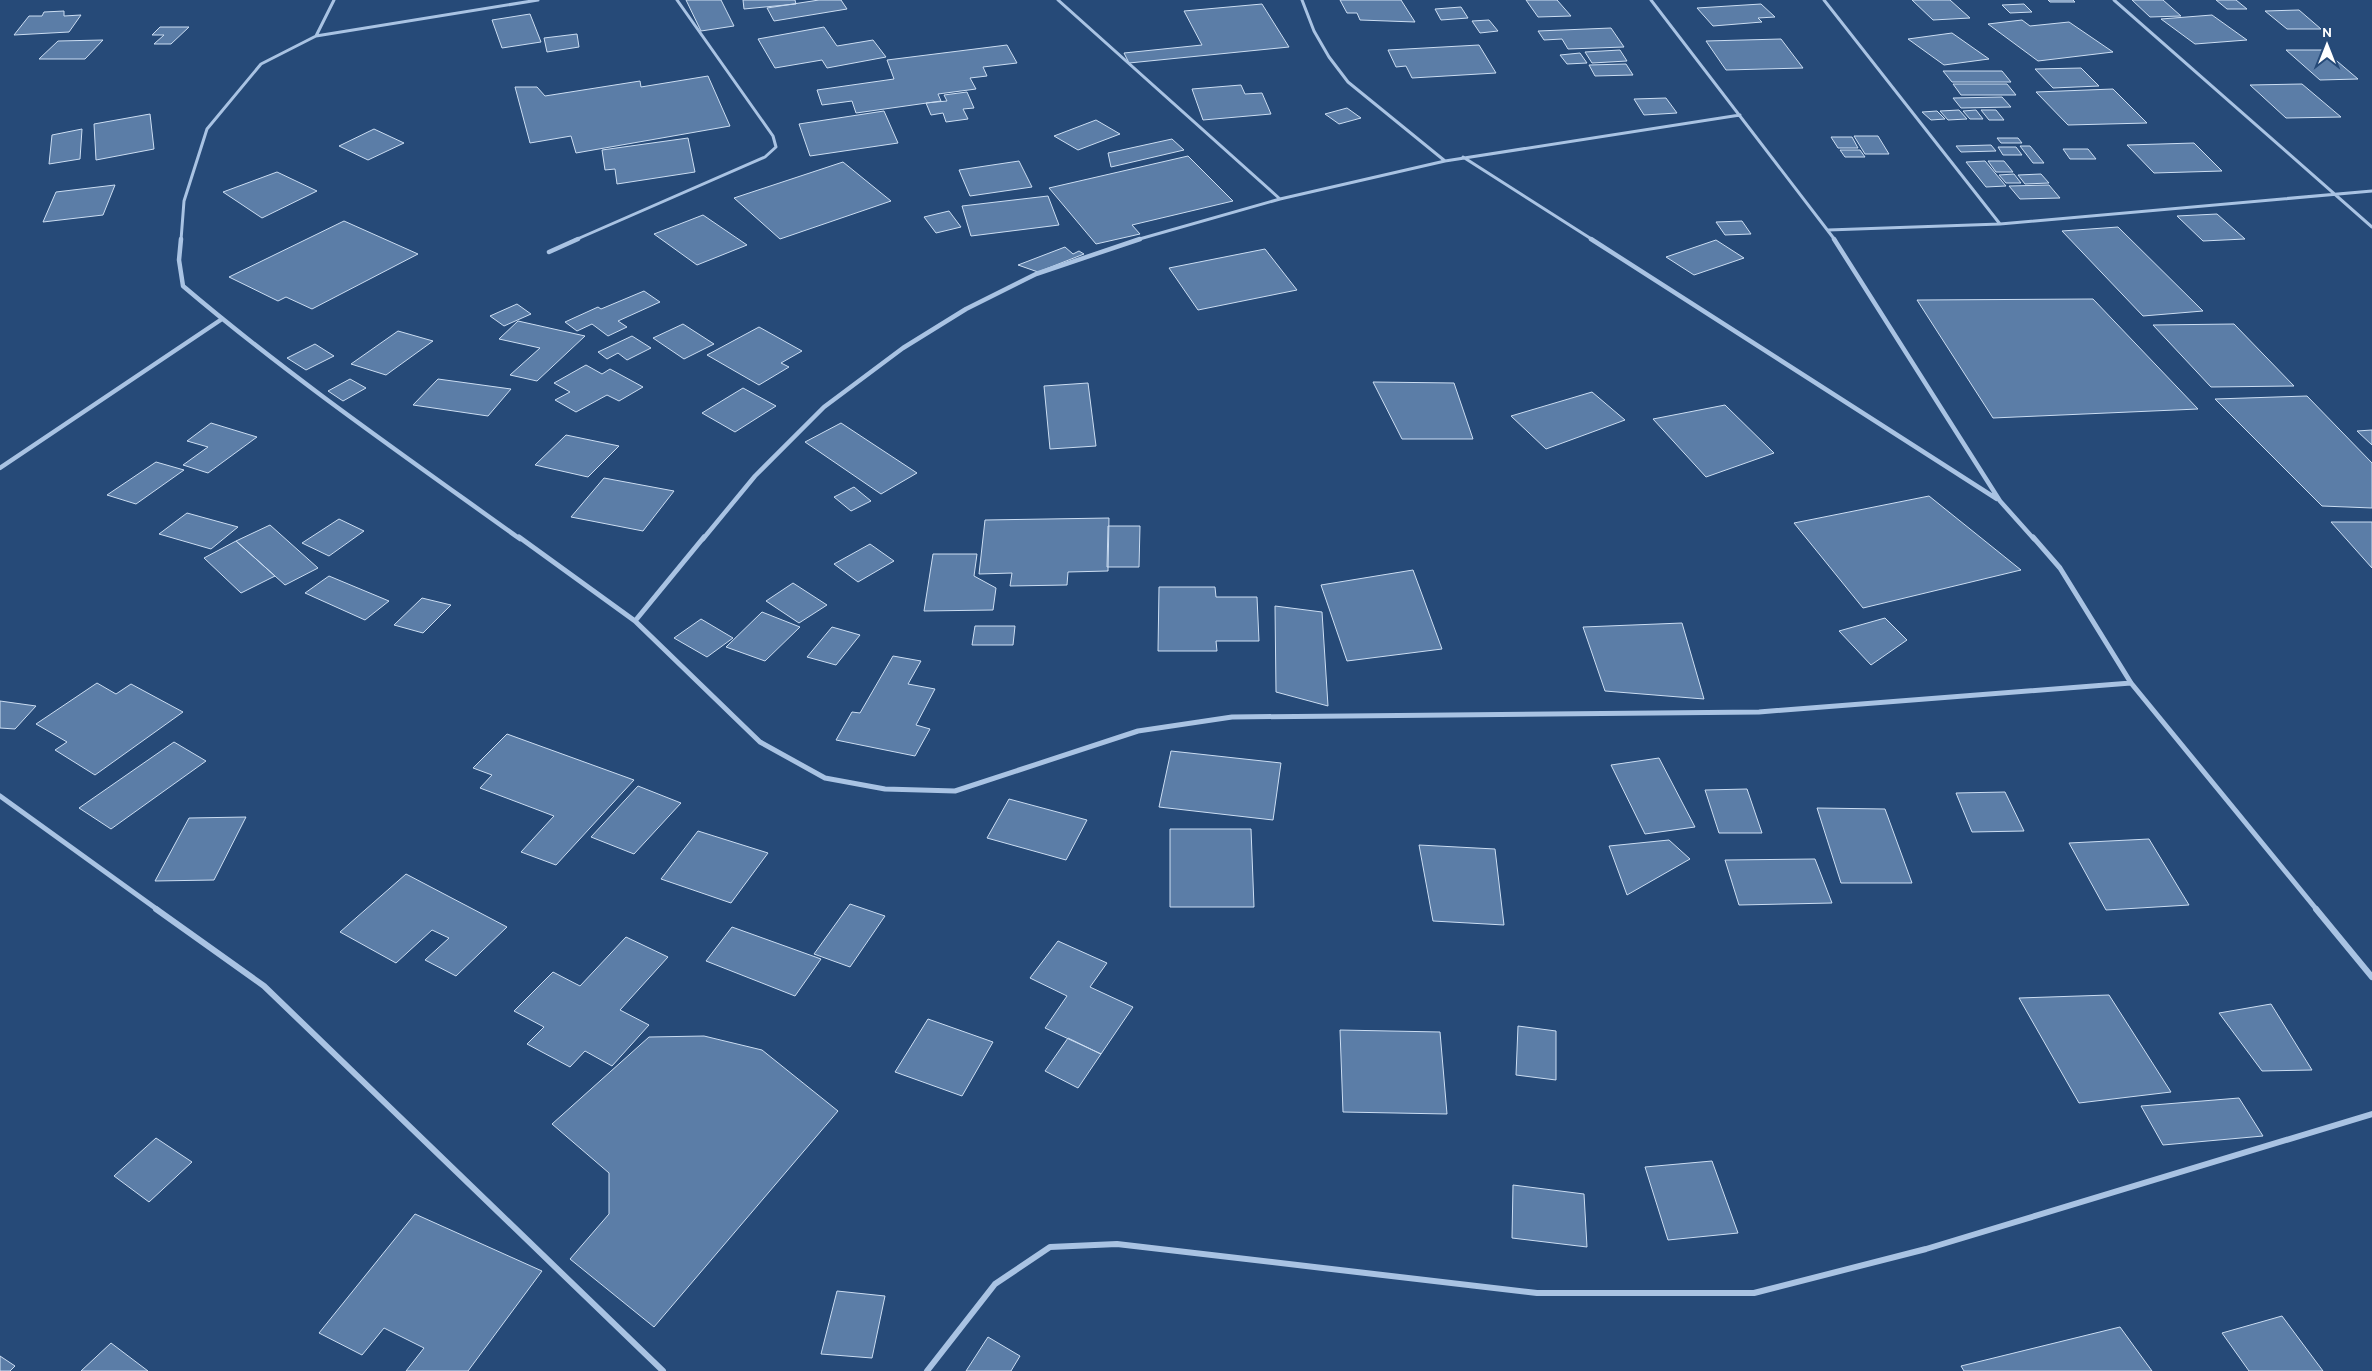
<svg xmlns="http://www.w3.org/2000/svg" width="2372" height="1371" viewBox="0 0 2372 1371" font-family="Overpass,sans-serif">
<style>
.building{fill:#5b7da7;stroke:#cbddf2}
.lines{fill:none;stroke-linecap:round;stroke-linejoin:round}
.street-far3{stroke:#a9c3e3;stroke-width:3}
.street-far2{stroke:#a9c3e3;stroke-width:4.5}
.street-far1{stroke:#a9c3e3;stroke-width:5}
.street{stroke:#a9c3e3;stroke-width:6}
</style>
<rect width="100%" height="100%" fill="#264a78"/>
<path class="building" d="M686,0H721L734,26L701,31Z
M743,0H795L796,4L744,9Z
M819,0H841L847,9L774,21L767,8Z
M1340,0H1401L1415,22L1360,20L1357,13H1347Z
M1526,0H1557L1571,16L1538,17Z
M1912,0H1950L1970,18L1933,20Z
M2048,0H2073L2075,2H2050Z
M2132,0H2163L2181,16L2150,17Z
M2216,0H2236L2247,9H2227Z
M1262,4L1289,47L1129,63L1124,53L1202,45L1184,11Z
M1761,4L1775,17L1758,18L1762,22L1713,26L1697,8Z
M2024,4L2032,12L2010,13L2002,5Z
M1461,7L1468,18L1441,20L1435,9Z
M2299,10L2321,29H2287L2265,11Z
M64,11V16L81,15L69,32L14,35L29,16H42L44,12Z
M530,14L541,42L502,48L492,20Z
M2212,15L2247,40L2195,44L2161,19Z
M1489,20L1498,31L1480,33L1472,21Z
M2022,20L2030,26L2069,22L2113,52L2038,61L1988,24Z
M160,27H189L171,44H154L164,35H152Z
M824,27L837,46L873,40L886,57L827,68L822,60L775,68L758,39Z
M1611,28L1624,47L1568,49L1562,39L1544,40L1538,31Z
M1952,33L1989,59L1944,65L1908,39Z
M577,34L579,47L547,52L544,38Z
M1781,39L1803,68L1726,70L1706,41Z
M103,40L85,59H39L58,41Z
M1007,45L1017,63L983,67L987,76L970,78L976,89L938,94L941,101L856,113L852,101L822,105L817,90L894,79L887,60Z
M1479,45L1496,73L1412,78L1406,66L1396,67L1388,50Z
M1620,50L1627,61L1592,63L1585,52Z
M2286,50H2324L2358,79L2320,80Z
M1580,53L1587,63L1567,64L1560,55Z
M1626,64L1633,75L1595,76L1589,65Z
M2081,68L2099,86L2053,88L2035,69Z
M1943,71H2002L2011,82H1952Z
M708,76L730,126L576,153L571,136L530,143L515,87H537L545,96L640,81L641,87Z
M1953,84H2007L2016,95H1961Z
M2302,84L2341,117L2286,118L2250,85Z
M1241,85L1245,94L1262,93L1271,114L1203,120L1192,89Z
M2113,89L2147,123L2068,125L2036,92Z
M967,92L974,108L963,109L968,119L946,122L943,113L931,115L926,103L947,101L944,95Z
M2002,97L2011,107L1961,108L1953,98Z
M1666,98L1677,113L1644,115L1634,99Z
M1347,108L1361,118L1339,124L1325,114Z
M1959,110L1967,119L1948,120L1940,111Z
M1976,110L1983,119H1970L1963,111Z
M1981,110H1996L2004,120H1989Z
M884,111L898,143L810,156L799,124Z
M1937,111L1945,119L1931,120L1922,112Z
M150,114L154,149L96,160L94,124Z
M1096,120L1120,134L1078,150L1054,136Z
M82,129L80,159L49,164L52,135Z
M374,129L404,143L368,160L339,146Z
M1854,136H1878L1889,154H1865Z
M1831,137H1852L1858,148H1838Z
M688,138L695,172L617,184L615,169L605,170L602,150Z
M1997,138H2018L2022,143H2001Z
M1172,139L1184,150L1111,167L1108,153Z
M2194,143L2222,171L2154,173L2127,145Z
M1991,145L1996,151L1961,152L1956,146Z
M2020,146H2030L2044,163H2033Z
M1998,147H2016L2022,155H2003Z
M2063,149H2088L2096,159H2070Z
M1840,150H1860L1865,157H1845Z
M1188,156L1233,201L1132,225L1140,234L1096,244L1049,188Z
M1019,161L1032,187L970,196L959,170Z
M1985,161L2006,186L1986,187L1966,162Z
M1988,161H2004L2013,172H1996Z
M843,162L891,201L780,239L734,198Z
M277,172L317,191L262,218L223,192Z
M2014,174L2021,183H2006L1999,175Z
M2041,174L2049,183L2025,184L2018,175Z
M115,185L103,215L43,222L56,192Z
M2049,185L2060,198L2020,199L2009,186Z
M1048,196L1059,225L971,236L962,206Z
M949,211L961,227L936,233L924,217Z
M2217,214L2245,239L2203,241L2177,216Z
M703,215L747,245L697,265L654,234Z
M344,221L418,254L312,309L286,297L278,301L229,277Z
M1742,221L1751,234L1725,235L1716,222Z
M2118,227L2203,311L2143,316L2062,231Z
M1716,240L1744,258L1694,275L1666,257Z
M1065,247L1073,254L1079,251L1084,254L1038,272L1018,265Z
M1265,249L1297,290L1198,310L1169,268Z
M644,291L660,302L618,321L627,327L608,336L592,324L577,331L565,322L598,307L601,309Z
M2093,299L2198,409L1993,418L1917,300Z
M517,304L531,314L504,326L490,316Z
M518,321L585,336L537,381L510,375L540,348L499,339Z
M683,324L714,344L684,359L653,338Z
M2234,324L2294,386L2211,387L2153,325Z
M759,327L802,351L781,363L789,367L759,385L707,355Z
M398,331L433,341L386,375L351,364Z
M632,336L651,348L627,360L618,353L607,359L598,352Z
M315,344L334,356L306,370L287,358Z
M586,365L602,374L610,369L643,387L619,401L607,395L576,412L555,400L570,392L554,383Z
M350,379L366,388L343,401L328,391Z
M438,379L511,389L488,416L413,405Z
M1373,382L1454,383L1473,439H1402Z
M1088,383L1096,446L1050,449L1044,386Z
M743,388L776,406L735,432L702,413Z
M1592,392L1625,420L1546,449L1511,416Z
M2307,396L2372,463V508L2322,506L2215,399Z
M1725,405L1774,453L1706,477L1653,419Z
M211,423L257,437L208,473L183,465L208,447L187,441Z
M841,423L917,473L881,494L805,442Z
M2372,430V445L2357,431Z
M566,435L619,446L588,477L535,465Z
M156,462L184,470L136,504L107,495Z
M604,478L674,491L643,531L571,517Z
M854,487L871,501L851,511L834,497Z
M1929,496L2021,570L1863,608L1794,523Z
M187,513L238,527L211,549L159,534Z
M1109,518L1108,571L1068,572L1067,585L1010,586L1012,573L979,574L985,520Z
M339,519L364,531L329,556L302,543Z
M2331,522H2372V568Z
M270,525L318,568L285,585L236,541Z
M1108,526H1140L1139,567H1107Z
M236,541L275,576L241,593L204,558Z
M870,544L894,561L858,582L834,564Z
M933,554H977L974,576L996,588L993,610L924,611Z
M1413,570L1442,649L1347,661L1321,585Z
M329,576L389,601L365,620L305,593Z
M793,583L827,605L799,623L766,601Z
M1159,587H1215L1216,597H1257L1259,641H1216L1217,651H1158Z
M422,598L451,605L423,633L394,625Z
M1275,606L1322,612L1328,706L1276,692Z
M762,612L800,627L765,661L726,647Z
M1885,618L1907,640L1871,665L1839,631Z
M701,619L733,638L707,657L674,638Z
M1682,623L1704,699L1605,691L1583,627Z
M975,626H1015L1013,645H972Z
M832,627L860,635L836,665L807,657Z
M893,656L921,661L908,684L935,689L916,725L930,729L915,756L836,740L852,712L860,713Z
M97,683L116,694L131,684L183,712L95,775L55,750L67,742L36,724Z
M0,701L36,706L15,729L0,728Z
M507,734L634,780L556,865L521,852L554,816L480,788L492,775L473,768Z
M174,742L206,761L111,829L79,808Z
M1171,751L1281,763L1273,820L1159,807Z
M1659,758L1695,827L1645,834L1611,765Z
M638,786L681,803L634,854L591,837Z
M1747,789L1762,833H1719L1705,790Z
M2005,792L2024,831L1972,832L1956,793Z
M1009,799L1087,820L1066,860L987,838Z
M1817,808L1885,809L1912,883H1841Z
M246,817L214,880L155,881L189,818Z
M1170,829H1251L1254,907H1170Z
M698,831L768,853L731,903L661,879Z
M2149,839L2189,905L2106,910L2069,843Z
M1669,840L1690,859L1627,895L1609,846Z
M1419,845L1495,849L1504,925L1433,921Z
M1815,859L1832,903L1739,905L1725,860Z
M406,874L507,927L456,976L425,960L449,938L432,930L396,963L340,932Z
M850,904L885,916L850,967L814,954Z
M732,927L821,959L795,996L706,961Z
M626,937L668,957L620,1010L649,1025L612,1066L585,1051L570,1067L527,1044L544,1027L514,1011L553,972L580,986Z
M1058,941L1107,963L1090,987L1133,1007L1101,1054L1045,1028L1067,996L1030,978Z
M2109,995L2171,1092L2079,1103L2019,998Z
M2271,1004L2312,1070L2262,1071L2219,1013Z
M928,1019L993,1042L962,1096L895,1072Z
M1518,1026L1556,1031V1080L1516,1075Z
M1340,1030L1440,1032L1447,1114L1343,1112Z
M704,1036L762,1050L838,1111L654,1327L570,1259L609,1214V1173L552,1124L649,1037Z
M1068,1038L1101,1054L1078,1088L1045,1071Z
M2239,1098L2263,1136L2163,1145L2141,1106Z
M156,1138L192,1162L149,1202L114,1176Z
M1712,1161L1738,1233L1668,1240L1645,1167Z
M1513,1185L1584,1194L1587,1247L1512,1238Z
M415,1214L542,1271L468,1371H406L424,1348L384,1328L362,1355L319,1333Z
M837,1291L885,1296L872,1358L821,1354Z
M2282,1316L2323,1371H2249L2222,1333Z
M2120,1327L2152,1371H1964L1961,1366Z
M988,1337L1020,1356L1011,1371H966Z
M111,1343L148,1371H81Z
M0,1356L15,1366L10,1371H0Z"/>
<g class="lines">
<path class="street-far3" d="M1058,0L1280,199
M1302,0L1314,31L1329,57L1348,82L1445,161
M1651,0L1835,240
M1824,0L2000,224
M2114,0L2372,227
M316,36L334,0
M1463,157L1593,240
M1828,230L2000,224L2372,191
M181,240L184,201L207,129L261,64L316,36L538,0
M575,240L765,157L776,147L773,136L677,0
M1136,240L1280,199L1445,161L1740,115"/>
<path class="street-far2" d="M181,239L179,260L183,286C290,377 406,457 520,539
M1591,239L1997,499
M1834,239L2000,501L2034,539
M549,252L578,239
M0,468L222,319
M703,539L755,476L824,407L903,348L966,309L1036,274L1140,239"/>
<path class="street-far1" d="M519,537L635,621L760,742L825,778L885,789L955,791L1138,731L1232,717L1759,712L2131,683
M2033,537L2060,568L2131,683L2317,910
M635,621L704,537
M0,796L158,910"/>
<path class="street" d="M156,909L264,986L663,1371
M2316,909L2372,977
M927,1371L995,1284L1050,1247L1117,1244L1537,1293H1754L1926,1249L2372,1114"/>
</g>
<g transform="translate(2327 45)" stroke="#264a78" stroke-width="4" paint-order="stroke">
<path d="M0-4L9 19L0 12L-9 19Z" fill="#ffffff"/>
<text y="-8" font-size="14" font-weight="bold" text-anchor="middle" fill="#ffffff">N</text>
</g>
</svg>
